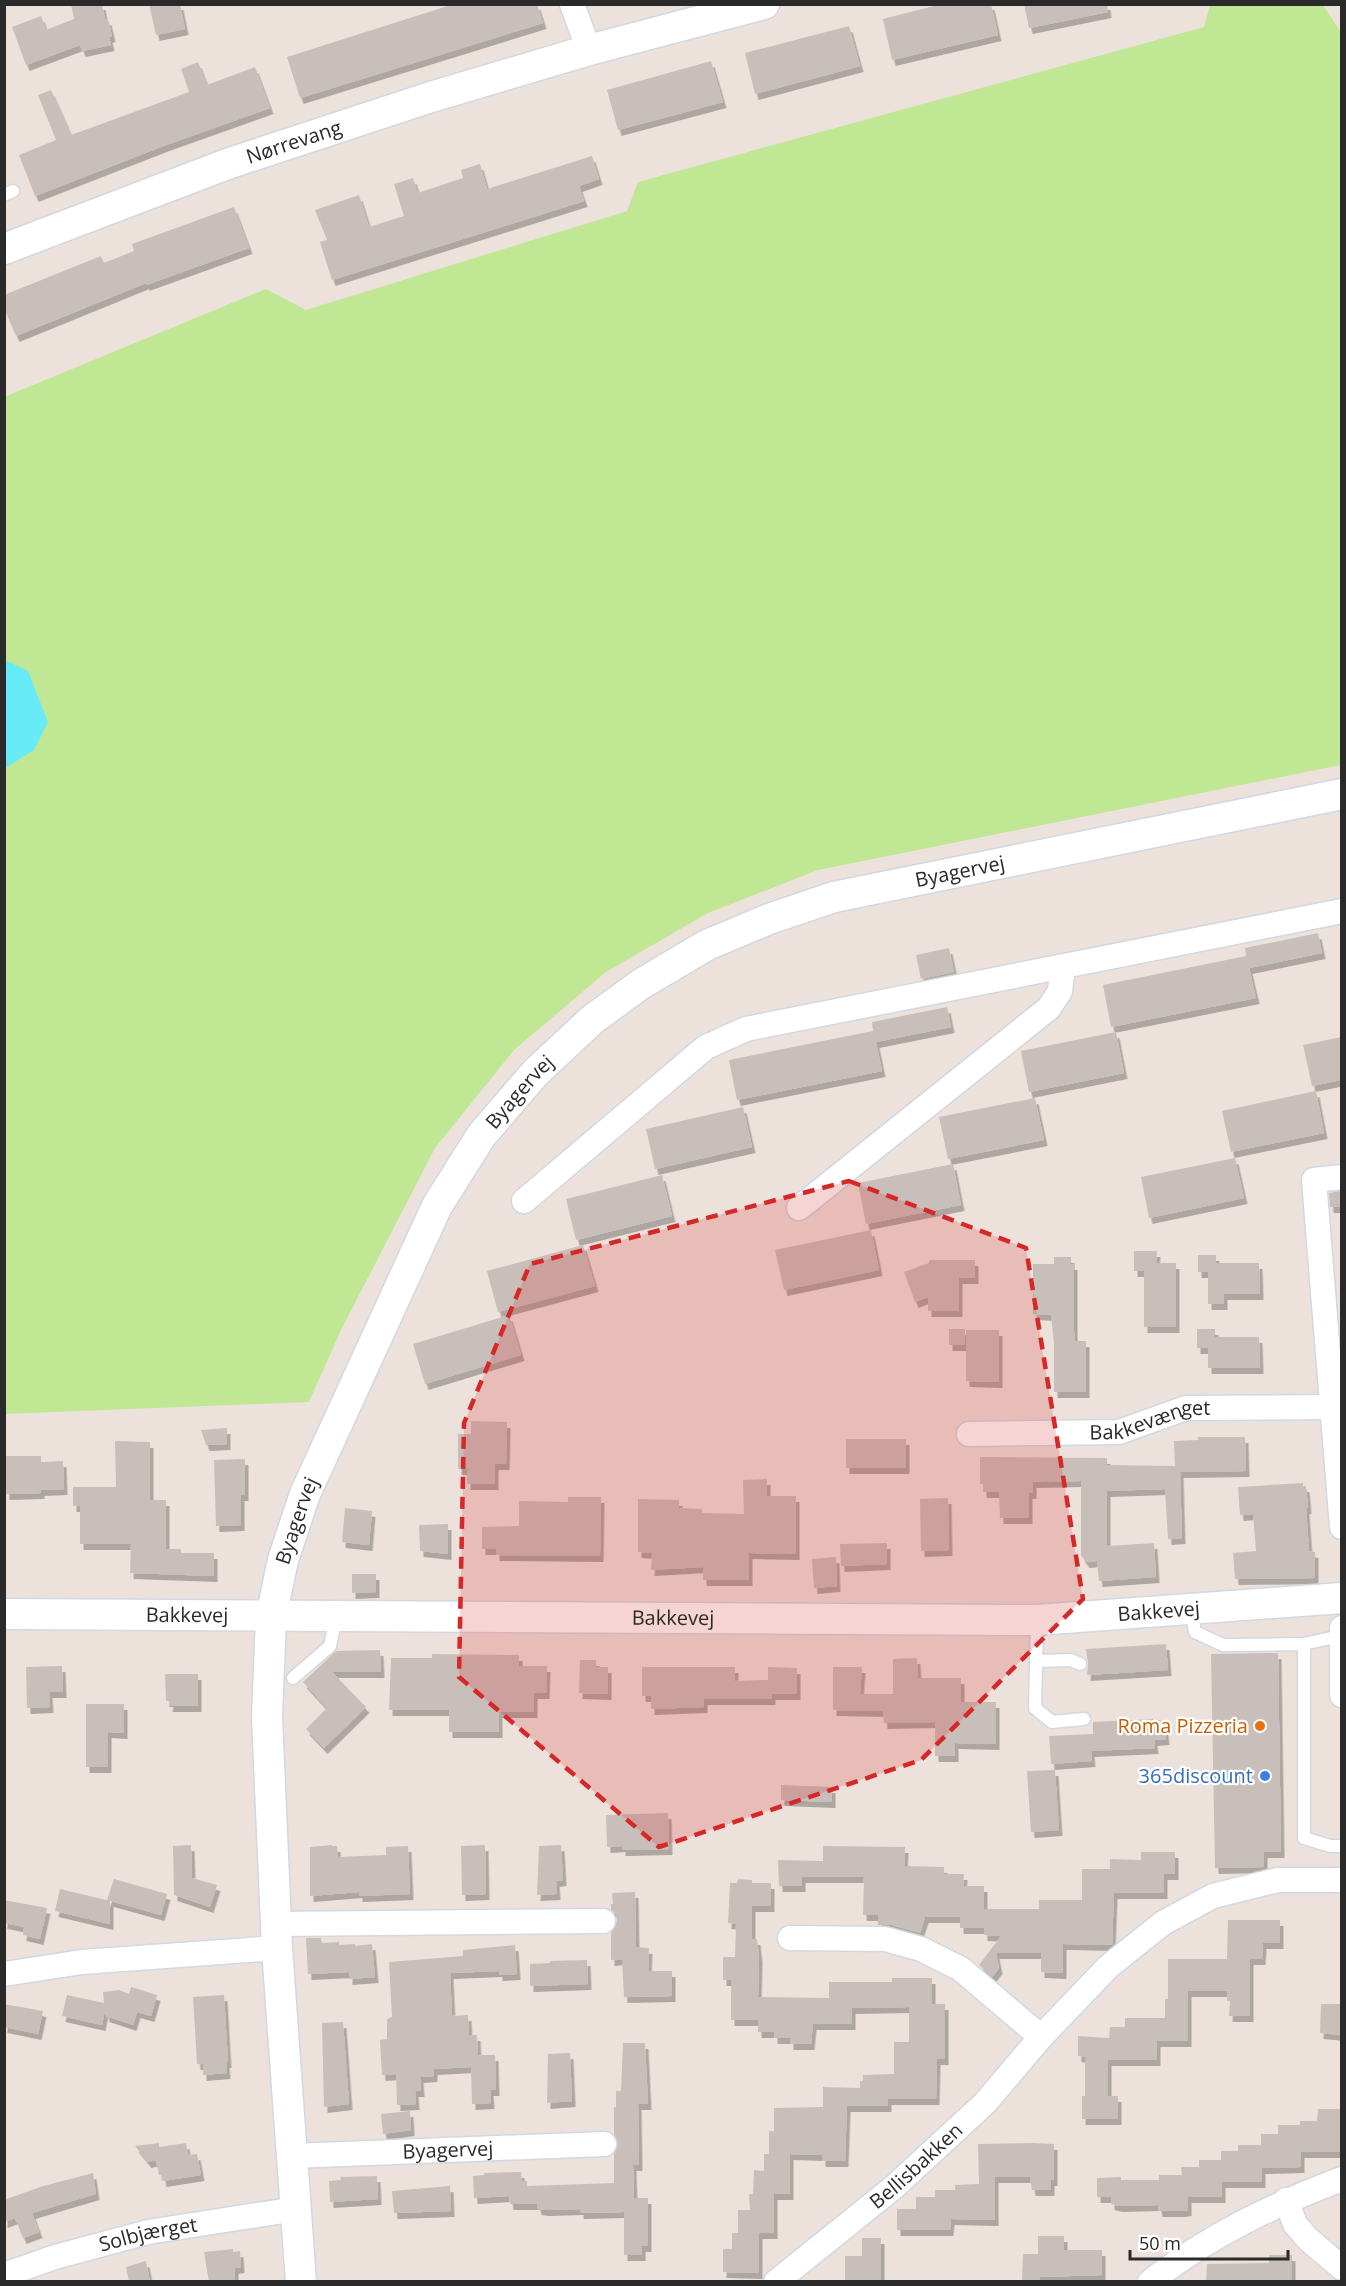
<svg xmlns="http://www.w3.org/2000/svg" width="1346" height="2286" viewBox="0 0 1346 2286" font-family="'Open Sans',sans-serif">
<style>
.green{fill:#c0e794}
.water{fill:#67ebf6}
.building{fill:#c8bfbb;filter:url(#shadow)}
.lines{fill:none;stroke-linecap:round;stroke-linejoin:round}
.service-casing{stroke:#d0d8e4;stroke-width:15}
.minor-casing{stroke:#d0d8e4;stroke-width:27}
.tertiary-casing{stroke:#d0d8e4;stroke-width:33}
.service{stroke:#fff;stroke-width:12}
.minor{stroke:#fff;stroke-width:24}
.tertiary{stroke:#fff;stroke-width:30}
.marked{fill:#d62828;fill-opacity:0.2;stroke:#d62828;stroke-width:4.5;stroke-dasharray:12 8;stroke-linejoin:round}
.food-dot{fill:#e8710a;stroke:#fff;stroke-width:2}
.shop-dot{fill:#3f7fe0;stroke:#fff;stroke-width:2}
.labels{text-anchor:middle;stroke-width:4.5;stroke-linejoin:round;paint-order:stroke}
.street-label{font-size:20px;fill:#2a2a2a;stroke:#fff}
.food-label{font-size:20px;fill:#c56008;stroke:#fff;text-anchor:end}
.shop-label{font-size:20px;fill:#366cbe;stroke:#fff;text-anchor:end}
</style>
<defs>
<filter id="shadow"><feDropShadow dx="3.5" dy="6" stdDeviation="0" flood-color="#0004"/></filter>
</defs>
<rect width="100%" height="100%" fill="#ede2db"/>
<path class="green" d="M1210,5H1323L1342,34L1341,765L818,870L708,913L606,972L514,1050L435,1148L341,1330L309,1402L5,1414L4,397L266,289L306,310L627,211L638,182L1204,27Z"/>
<path class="water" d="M5,660L28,671L48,722L34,750L5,768Z"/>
<path class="building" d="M71,4H102L105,20L108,19L112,36L109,37L111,45L82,51L80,45L26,65L12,27L41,16L46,30L74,19Z
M149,4H180L185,29L156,35Z
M454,4H537L543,23L300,98L287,57Z
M942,4H991L998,35L892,60L883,19Z
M1024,4H1107L1108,12L1029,28Z
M849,26L860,66L755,94L745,53Z
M711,61L723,102L618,130L607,90Z
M198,62L207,85L255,67L270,108L166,145L35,196L19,155L56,140L38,95L51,90L71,135L189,92L181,69Z
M592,156L599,179L579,186L584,201L332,280L320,242L327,240L315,210L359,195L369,227L404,216L394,184L413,178L418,193L463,178L461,170L480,164L487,189Z
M234,207L249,248L146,285V283L16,336L4,308V295L101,256L104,263L134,251L132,244Z
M1318,933L1322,953L1249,968L1256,998L1111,1027L1103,985L1246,956L1245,948Z
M949,948L954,972L921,979L916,955Z
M947,1007L951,1027L876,1042L882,1071L737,1100L729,1060L873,1031L872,1022Z
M1116,1032L1124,1073L1029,1092L1021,1051Z
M1341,1037V1080L1312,1086L1303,1045Z
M1316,1091L1324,1133L1231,1152L1222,1111Z
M1035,1098L1044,1140L948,1159L939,1117Z
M743,1107L752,1147L655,1169L646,1129Z
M1235,1158L1244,1198L1149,1218L1141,1177Z
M953,1164L961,1205L866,1224L858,1183Z
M662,1175L672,1216L576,1240L566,1199Z
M1341,1191V1207H1330L1329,1193Z
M871,1230L879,1270L784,1290L775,1250Z
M583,1245L595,1286L498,1312L487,1271Z
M1134,1251H1157L1156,1263H1176V1327H1144V1271H1134Z
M1198,1255H1216V1263H1259L1260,1294H1224V1304H1208V1272H1198Z
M1054,1257H1071V1264H1074V1332L1075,1341H1086V1392H1054V1343L1051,1315L1033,1314V1264H1054Z
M929,1260H975V1278H959V1311H928V1297L915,1302L904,1272L929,1263Z
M509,1315L521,1355L425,1384L413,1344Z
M949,1329H965V1345H949Z
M1197,1329H1215V1337H1259L1260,1368H1208V1348H1197Z
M966,1330H999V1382L966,1381Z
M471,1421L507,1422L506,1464H495V1484H467V1469H458V1434H471Z
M227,1428V1444L206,1445L201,1430Z
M1198,1437H1245L1246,1471L1180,1472L1182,1538L1168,1539L1165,1489L1107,1491V1546L1154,1543L1156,1577L1099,1581L1097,1561L1086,1562L1081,1555V1481L1033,1482V1493H1029V1518H1000L999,1492H983V1484H980V1457L1107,1458V1465L1175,1466L1174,1441L1198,1440Z
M846,1439H906V1468H846Z
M115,1441L150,1442V1500H166V1549H181V1553H214V1576L130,1573L131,1544H80V1506H73V1487H116Z
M5,1456H41V1462L63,1461L64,1489L41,1490V1493L6,1494Z
M245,1459V1495H241V1525L216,1526L214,1460Z
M767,1479V1496H796V1554L749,1553V1580H703V1567L651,1570L652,1553L638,1552V1499L679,1500V1508L702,1509V1513L744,1514L743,1480Z
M1303,1483V1486H1306L1308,1508H1306L1309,1551L1315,1552V1578L1235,1579L1233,1553L1256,1551L1253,1514L1240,1515L1238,1487Z
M568,1497H601L600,1556L496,1555V1549H482V1527L519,1526V1501L568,1502Z
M948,1498L949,1550L921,1551L920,1499Z
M345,1508L372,1511L369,1545L342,1542Z
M448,1524V1554L420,1551L419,1525Z
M887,1543V1564L841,1566L840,1544Z
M836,1557L837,1586L814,1588L812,1559Z
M352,1574H376V1592L352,1593Z
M1166,1644L1168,1670L1087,1675L1088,1664L1086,1649Z
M380,1650L381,1672H332L366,1707L324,1748L306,1729L327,1708L303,1682L336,1651Z
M1278,1653L1281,1852H1264V1867L1215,1868L1211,1654Z
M432,1654L519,1655V1666H547L546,1693H534V1712H499V1732H449V1710H389L391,1658H432Z
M917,1658L918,1678H961V1702H996V1744L955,1743V1756H935V1722L884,1723L883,1711L833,1710V1667H862L860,1694H893V1659Z
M580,1660H596V1667H608V1694L579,1693Z
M62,1666L63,1692H49L50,1707L27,1708L26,1667Z
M642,1667H735V1681L768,1680V1667L797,1668V1694H772V1699H704V1707L651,1709V1696H642Z
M165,1674H198V1706H169L170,1701H166Z
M86,1704H124V1733L108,1732V1767H86Z
M1153,1719V1721L1164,1720L1166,1739L1154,1740L1155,1748L1091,1751L1092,1761L1051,1764L1049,1736L1093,1734V1722Z
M1055,1770L1059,1830L1031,1832L1027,1771Z
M781,1785L832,1787V1802L781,1800Z
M668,1813L669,1849L622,1850V1846L607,1847L606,1815Z
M191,1845L192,1878L217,1885L210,1907L174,1895L173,1846Z
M332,1845V1846H337L338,1857L386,1855V1847L408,1846L410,1894L359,1896V1892L310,1896V1847Z
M485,1845L486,1894L462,1895L461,1846Z
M561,1845L563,1880L556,1881L557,1894L537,1895L539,1846Z
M823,1846L905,1847L904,1866L944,1867V1874H964L963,1886H984V1909H1039V1900H1082V1869H1110V1859L1141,1860V1852H1175V1874H1164V1893H1114L1112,1945L1063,1944V1973L1041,1972V1953H996L999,1968L992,1977L979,1965L1001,1936L984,1935V1928H960V1917H925L920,1933L892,1925H878V1915H863L864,1877H802V1886H779L778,1860L823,1861Z
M114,1879L167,1894L161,1915L107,1900Z
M738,1879L752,1880V1883H771V1906H752V1939H757L759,1957L758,1997L829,1998V1982H892V1978H932V2004H945V2059H937L936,2099H888V2106H847L845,2161H822V2155L790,2154V2194H774V2233H759V2273L723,2272V2249H732V2233H738V2210H750L749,2194H753L754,2170L764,2171V2154H769V2131H774V2108L823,2107V2087L860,2088V2081H863V2075L894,2074V2042H909V2007L852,2008V2024H813L811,2044H790V2038H774V2032H758V2020H731V1980H723V1957H735L736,1924L728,1923L730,1883H737Z
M60,1889L110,1901V1924L55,1911Z
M635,1892L636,1947L649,1948L648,1971H672V1996L624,1997L622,1959L611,1960V1933L617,1921L616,1914L611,1910V1904H613L612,1893Z
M4,1900L47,1908L40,1939L23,1935L24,1927L4,1923Z
M1228,1920H1280V1943H1263L1262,1959H1250V2016H1229L1230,2001H1227V1991H1188V2041H1157V2060H1108V2096H1118V2119H1082V2096H1085V2057L1078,2056V2036L1109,2038L1110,2027H1125V2018H1165V1999H1168V1959H1227Z
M306,1938H321L322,1943L339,1942V1945L355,1944V1946L372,1944L375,1977L349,1979V1972L308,1974Z
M515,1945L517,1974L499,1975V1971L450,1973L452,2016L468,2015L469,2035H477L478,2055H495L496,2090H490L491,2103L472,2104L471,2067L434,2069V2076L420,2077L421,2091H415L416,2104L397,2105L396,2074L382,2075L380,2040L387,2039V2019L392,2017L389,1962L463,1956V1950Z
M587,1960L588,1984L530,1986V1964L550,1963V1961Z
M131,1987L157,1995L151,2016L137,2012L133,2025L106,2016L105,2010L102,2025L62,2016L67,1995L104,2003L103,1992L119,1990L129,1994Z
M224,1995L228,2062H226L227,2073L203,2075V2064H197L193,1997Z
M4,2004L43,2011L38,2034L4,2027Z
M1321,2004H1341V2035L1320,2033Z
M343,2022L349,2104L324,2107L322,2023Z
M623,2043H645L648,2104H638L639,2165H633L634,2198H648V2246H642V2255H624V2212L580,2213V2209L546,2210L538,2209L537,2204H510L509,2196L474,2198L473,2176L484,2175V2173L521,2172L522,2181H527V2186L614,2183V2154L618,2144L614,2134V2107H616V2091H621Z
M570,2053L572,2101L547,2103L548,2054Z
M1318,2109H1341V2152H1301V2167L1262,2168V2182H1222V2197H1188V2210L1182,2211H1159L1158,2205L1119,2206L1111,2204V2197H1097V2178L1121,2177V2180H1159V2175H1182L1181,2167H1199V2160H1221V2151H1238V2145H1261V2134H1278V2125H1300V2121H1317Z
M410,2111L411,2130L383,2134L381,2114Z
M159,2143V2147L186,2143L188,2155L197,2154L201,2175L163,2181L162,2175H159L156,2160L148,2162L135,2146Z
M1032,2143L1054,2144V2180H1051V2190H1032L1030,2177H995V2220L951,2219L950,2230H897V2209H916V2197H935V2190H955V2185L979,2184L978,2144Z
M93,2173L96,2194L32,2213L39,2232L23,2238L15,2218L4,2222V2200L40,2187Z
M377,2176L378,2199L330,2202L329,2181L341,2180L340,2177Z
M450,2186L451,2211L394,2213L392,2191Z
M1038,2236H1064V2250H1102V2275L1040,2277V2282H1022L1023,2254H1038Z
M862,2238H881V2279L879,2282H845V2256H862Z
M233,2249V2252L240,2251L241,2267L235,2268V2282H209L204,2252Z
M1269,2255H1292V2282H1206L1207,2264L1269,2263Z
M146,2261L150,2282H129L126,2267Z"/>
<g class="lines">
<defs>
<path id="service" d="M4,195L13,191
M1191,1610L1195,1632L1223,1645L1304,1644
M1037,1621L1035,1708L1052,1722L1084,1719
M1340,1636L1304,1644V1838L1330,1846H1342
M1036,1661L1071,1660L1080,1664
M293,1678L330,1646L336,1617"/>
<g id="minor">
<path d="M572,4L589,50"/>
<path d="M1342,1177L1314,1180L1342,1527"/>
<path d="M524,1201L706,1047L746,1029L1342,911"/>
<path d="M799,1208L1049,1008L1060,991L1063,967"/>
<path id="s1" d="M969,1434L1119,1432L1186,1408L1332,1407"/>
<path d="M1342,1628V1695"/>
<path d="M276,1924L603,1921"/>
<path d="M790,1938L885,1939L921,1949L961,1969L1041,2037"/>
<path d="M4,1974L82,1962L277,1948"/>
<path id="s2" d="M292,2156L604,2144"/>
<path d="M1286,2200L1295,2224L1308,2239L1342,2268"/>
<path id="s3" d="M4,2275L55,2257L148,2232L296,2209"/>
<path id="s4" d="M776,2282L894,2187L985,2103L1041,2037L1108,1967L1163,1923L1213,1896L1278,1880H1342"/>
<path d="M1150,2282C1208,2236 1273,2205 1342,2179"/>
</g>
<g id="tertiary">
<path id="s5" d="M4,249L230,163L431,97L589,50L764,4"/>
<path id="s6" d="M4,1614L1037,1620L1342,1598"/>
<path id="s7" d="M301,2282L277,1948L267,1717L271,1617L283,1560L305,1494L437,1206L481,1136L536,1072L593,1019L641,984L707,945L769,919L834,897L1342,794"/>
</g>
</defs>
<use href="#service" class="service-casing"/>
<use href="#minor" class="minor-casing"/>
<use href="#tertiary" class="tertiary-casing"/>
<use href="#service" class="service"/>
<use href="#minor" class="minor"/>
<use href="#tertiary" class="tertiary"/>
</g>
<path class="marked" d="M849,1181L1026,1248L1083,1599L921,1760L659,1847L459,1677L464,1423L530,1264Z"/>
<circle class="food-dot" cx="1260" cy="1726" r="6"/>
<circle class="shop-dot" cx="1265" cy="1776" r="6"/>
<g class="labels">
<g class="street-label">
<text dy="7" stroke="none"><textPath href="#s5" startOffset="309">Nørrevang</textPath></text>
<text dy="7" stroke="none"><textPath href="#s7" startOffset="1756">Byagervej</textPath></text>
<text dy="7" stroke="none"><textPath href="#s7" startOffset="1252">Byagervej</textPath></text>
<text dy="7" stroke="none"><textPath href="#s1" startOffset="183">Bakkevænget</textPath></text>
<text dy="7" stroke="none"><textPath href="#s7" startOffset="766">Byagervej</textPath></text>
<text dy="7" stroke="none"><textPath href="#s6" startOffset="1155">Bakkevej</textPath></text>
<text dy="7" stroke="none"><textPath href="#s6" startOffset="183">Bakkevej</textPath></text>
<text dy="7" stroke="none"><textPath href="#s6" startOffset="669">Bakkevej</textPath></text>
<text dy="7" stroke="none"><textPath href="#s2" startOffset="156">Byagervej</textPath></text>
<text dy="7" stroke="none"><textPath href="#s4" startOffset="182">Bellisbakken</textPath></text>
<text dy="7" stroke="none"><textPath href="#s3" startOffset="150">Solbjærget</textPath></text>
</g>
<g class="food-label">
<text x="1248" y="1733">Roma Pizzeria</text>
</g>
<g class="shop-label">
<text x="1253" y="1783">365discount</text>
</g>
</g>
<rect width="1346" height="2286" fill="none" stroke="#2a2a2a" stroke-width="12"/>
<path d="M1130 2250v9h158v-9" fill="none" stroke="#2a2a2a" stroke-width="3"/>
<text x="1139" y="2250" font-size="18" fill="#2a2a2a" stroke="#ffffff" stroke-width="4.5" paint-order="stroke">50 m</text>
</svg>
